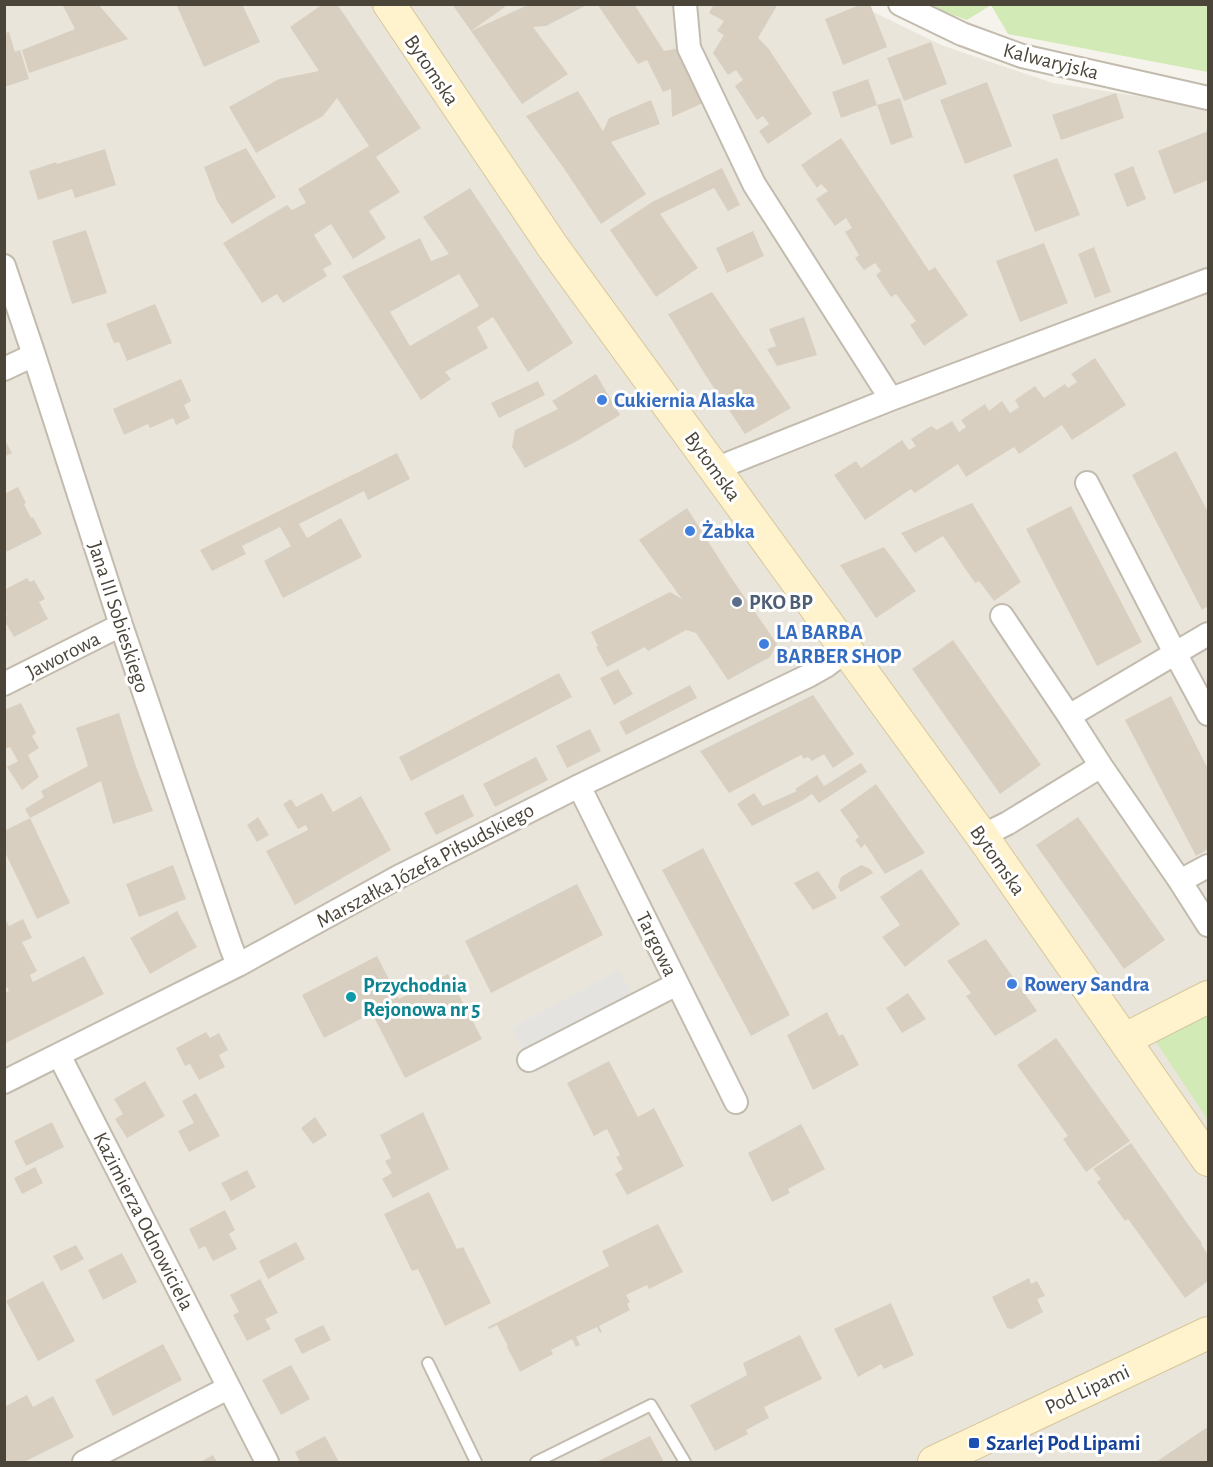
<svg xmlns="http://www.w3.org/2000/svg" width="1213" height="1467" viewBox="0 0 1213 1467" font-family="'Alegreya Sans',sans-serif">
<style>
.residential{fill:#eae5da}
.green{fill:#d2eab5}
.parking{fill:#e5e3e0}
.building{fill:#d8cfc1;fill-rule:evenodd}
.lines{fill:none;stroke-linecap:round;stroke-linejoin:round}
.lane-casing{stroke:#c2bbae;stroke-width:14}
.street-casing{stroke:#c2bbae;stroke-width:26}
.secondary-casing{stroke:#d6c79b;stroke-width:34}
.lane{stroke:#fff;stroke-width:10}
.street{stroke:#fff;stroke-width:22}
.secondary{stroke:#fff3cd;stroke-width:32}
.shop-dot{fill:#3f7fe0;stroke:#fff;stroke-width:2}
.service-dot{fill:#5c6f8a;stroke:#fff;stroke-width:2}
.culture-dot{fill:#0f9aa8;stroke:#fff;stroke-width:2}
.transit-dot{fill:#1a4fb4;stroke:#fff;stroke-width:2}
.labels{text-anchor:middle;stroke-width:6;stroke-linejoin:round;paint-order:stroke}
.street-label{font-size:21px;fill:#4b4439;stroke:#fff}
.shop-label{font-size:21px;font-weight:bold;fill:#366cbe;stroke:#fff;text-anchor:start}
.service-label{font-size:21px;font-weight:bold;fill:#4e5e75;stroke:#fff;text-anchor:start}
.culture-label{font-size:21px;font-weight:bold;fill:#0d838f;stroke:#fff;text-anchor:start}
.transit-label{font-size:21px;font-weight:bold;fill:#164399;stroke:#fff;text-anchor:start}
</style>
<rect width="100%" height="100%" fill="#f6f3ec"/>
<path class="residential" d="M5,5H859L941,45L1053,83L1208,107V1462H5Z"/>
<path class="green" d="M933,5H1208V72L1008,34L991,5L967,20L945,12Z
M1208,1015V1120L1156,1042Z"/>
<path class="parking" d="M619,970L643,1015L537,1073L512,1028Z"/>
<path class="building" d="M62,4H98L128,39L29,73L22,50L75,29Z
M176,4H242L260,42L204,67Z
M323,4H337L421,128L376,157L400,192L369,211L386,238L353,259L331,224L314,235L332,264L323,269L327,276L283,303L277,294L262,303L223,243L287,205L292,210L306,203L298,189L369,146L337,98L323,116L256,153L229,107L279,79L319,71L290,27Z
M452,4H509L471,31Z
M530,4H589L546,26L533,27L568,74L522,104L471,31Z
M597,4H634L664,51L680,48L705,102L672,117L671,89L663,92L647,60L638,64Z
M714,4H778L758,38L768,48L812,114L768,144L759,131L769,124L763,116L757,120L735,86L743,80L736,70L728,75L713,53L724,35L717,31L724,21L709,13Z
M862,4H870L887,47L843,65L825,19Z
M9,32L15,52L20,50L29,79L4,87V33Z
M931,42L947,84L904,101L887,58Z
M868,79L877,105L841,118L832,92Z
M987,82L1012,146L965,164L940,100Z
M578,91L603,131L609,118L651,100L660,124L611,142L646,194L601,224L563,167L526,116Z
M1116,93L1124,118L1061,140L1052,115Z
M900,98L913,137L891,145L877,105Z
M1208,131V180L1174,194L1158,151Z
M841,138L929,271L935,267L968,315L924,346L910,325L916,321L896,294L891,297L876,275L881,271L875,263L864,270L855,258L859,255L845,232L852,228L846,218L835,226L816,199L828,191L821,184L817,188L801,165Z
M246,148L276,197L232,224L217,201L204,167Z
M105,149L116,185L75,198L72,189L38,200L29,171L56,162L57,164Z
M1057,158L1080,215L1035,232L1013,175Z
M1133,166L1146,199L1127,207L1114,174Z
M722,168L740,205L728,211L714,188L660,214L698,268L656,297L610,230L652,202Z
M470,188L573,343L528,372L493,317L477,327L488,348L445,372L451,379L421,400L342,276L420,238L431,261L449,254L423,217ZM459,274L479,306L410,346L390,312Z
M86,230L107,293L72,304L52,241Z
M753,231L764,256L727,273L716,248Z
M1044,243L1068,303L1020,322L996,261Z
M1094,247L1111,292L1095,298L1078,254Z
M712,292L791,408L745,434L706,376L668,314Z
M155,304L172,343L127,361L119,342L114,343L106,324Z
M804,317L817,355L777,366L767,349L776,346L769,329Z
M1095,358L1126,405L1072,440L1062,425L1019,454L1014,447L966,477L958,464L915,493L911,489L865,520L834,475L856,461L861,468L902,440L909,450L916,446L911,439L931,426L937,430L952,421L959,432L966,427L961,420L985,404L989,411L1002,401L1010,413L1019,407L1015,400L1035,386L1044,398L1065,384L1068,388L1077,382L1071,374Z
M596,374L620,415L577,441L525,468L512,447L515,430L558,409L552,401Z
M181,379L191,401L184,405L190,418L176,425L173,418L150,428L148,424L124,435L113,409Z
M538,381L545,395L499,418L491,403Z
M4,439L12,453L4,457Z
M1176,451L1208,512V606L1202,610L1132,475Z
M397,453L410,479L368,500L364,491L299,524L307,538L341,518L362,557L283,598L264,561L291,546L280,527L242,546L246,554L212,571L200,550Z
M18,487L26,503L24,504L31,518L33,517L42,534L4,553V494Z
M972,503L1021,582L994,601L979,581L975,583L943,536L915,553L901,533Z
M1071,506L1142,642L1097,666L1026,529Z
M687,508L730,576L777,644L770,657L728,680L696,633L686,630L648,651L645,647L607,667L596,647L598,646L591,632L670,592L682,599L639,540Z
M884,547L916,591L876,618L840,565Z
M27,578L30,582L34,580L45,599L39,602L48,619L14,637L4,620V617L7,615L4,610V590Z
M953,640L1041,765L1000,794L912,669Z
M618,669L633,694L614,705L600,678Z
M559,673L572,697L411,781L399,757Z
M690,685L697,698L626,735L619,722Z
M813,695L854,754L833,768L824,754L812,761L808,757L804,759L801,755L729,793L700,751Z
M1171,696L1208,769V849L1196,856L1125,720Z
M21,703L36,733L32,736L39,748L28,755L39,777L22,790L7,767L18,761L10,747L4,749V710Z
M119,713L135,764L153,811L113,824L101,781L30,818L25,809L44,797L41,791L88,766L76,728Z
M590,729L601,751L567,768L556,746Z
M536,757L548,780L495,807L483,784Z
M861,763L867,772L819,803L812,794L803,800L752,826L737,804L754,793L763,806L797,791L795,789L817,775L824,786Z
M876,784L925,853L885,874L865,844L861,848L855,840L859,837L840,810Z
M322,793L333,812L361,796L391,850L295,905L266,851L308,830L306,825L298,829L283,804L291,799L296,807Z
M463,794L474,816L436,835L424,813Z
M258,817L269,835L257,842L247,825Z
M1078,817L1165,940L1124,969L1036,845Z
M30,818L70,903L37,919L4,850V831Z
M703,848L790,1015L751,1036L662,870Z
M173,865L186,899L139,917L126,884Z
M861,865L870,869L873,873L841,892L838,887L841,877Z
M921,869L960,924L905,967L882,937L900,925L880,897Z
M818,871L837,898L813,910L794,883Z
M577,884L603,935L491,993L465,941Z
M177,911L197,947L150,974L130,938Z
M4,917L9,926L23,919L32,938L22,942L37,971L30,975L33,982L84,956L104,994L4,1044V993L9,991L4,983Z
M986,939L1037,1011L995,1036L966,996L971,993L947,961Z
M377,956L399,999L448,974L482,1039L405,1078L372,1013L324,1038L302,995Z
M908,993L926,1019L902,1033L886,1008Z
M827,1012L839,1036L843,1034L859,1065L813,1090L787,1035Z
M206,1032L210,1038L219,1033L228,1050L219,1055L225,1067L199,1080L190,1064L185,1066L176,1048Z
M1056,1038L1130,1141L1086,1172L1063,1139L1068,1136L1017,1065Z
M609,1061L638,1117L654,1108L684,1166L627,1195L615,1174L623,1169L616,1157L620,1155L607,1129L594,1136L567,1083Z
M145,1081L165,1116L127,1138L115,1119L123,1114L114,1099Z
M196,1093L220,1136L189,1152L178,1131L194,1123L182,1101Z
M423,1112L449,1169L393,1198L382,1179L392,1173L385,1161L391,1158L380,1135Z
M315,1117L327,1135L313,1144L301,1128Z
M52,1122L64,1147L26,1166L14,1141Z
M801,1124L825,1169L788,1189L790,1193L772,1202L748,1153Z
M1131,1143L1192,1230L1202,1243L1201,1244L1208,1255V1281L1185,1298L1128,1219L1125,1221L1097,1182L1101,1179L1093,1169Z
M35,1167L43,1183L22,1194L14,1178Z
M247,1170L256,1187L231,1201L221,1183Z
M429,1192L457,1249L463,1247L491,1303L445,1326L418,1269L412,1271L384,1214Z
M225,1210L235,1230L229,1234L237,1249L213,1261L205,1246L199,1249L189,1229Z
M658,1224L683,1272L649,1289L647,1285L626,1295L630,1302L627,1304L630,1310L599,1326L602,1332L600,1333L597,1327L576,1337L580,1345L576,1347L572,1339L551,1350L553,1354L520,1372L507,1347L508,1346L497,1325L489,1329L488,1327L609,1266L602,1251Z
M296,1242L305,1259L268,1279L259,1261Z
M76,1245L84,1259L61,1271L53,1256Z
M122,1253L137,1282L103,1300L88,1270Z
M1029,1278L1031,1284L1037,1281L1045,1296L1037,1299L1043,1312L1012,1329L1007,1328L992,1297Z
M260,1279L278,1313L265,1319L271,1329L247,1341L233,1315L239,1312L230,1295Z
M43,1281L75,1341L38,1361L6,1301Z
M891,1303L914,1355L884,1369L881,1364L858,1377L834,1329Z
M323,1325L331,1340L302,1354L294,1339Z
M800,1335L822,1379L764,1407L769,1418L746,1430L748,1434L715,1451L690,1405L747,1375L743,1363Z
M163,1344L182,1380L113,1416L95,1380Z
M291,1365L310,1399L281,1415L262,1380Z
M27,1395L33,1407L53,1396L74,1437L24,1462H4V1407Z
M1208,1427V1462H1156L1203,1430Z
M325,1436L339,1462H300L295,1452Z
M650,1436L664,1462H596Z
M213,1455L217,1462H200Z"/>
<g class="lines">
<defs>
<path id="lane" d="M428,1363L476,1462
M536,1462L651,1405L685,1462"/>
<path id="street" d="M685,4L689,48L754,184L891,399
M900,4L962,34L1022,56L1208,98
M4,266L34,355L121,625L231,947L238,965
M4,369L34,355
M715,469L891,399L1208,280
M1087,483L1175,653L1208,714
M1002,616L1069,716
M4,684L121,625
M1101,766L1069,716L1208,634
M579,786L736,1102
M982,836L1008,823L1101,766L1180,881L1208,866
M1180,881L1208,925
M59,1055L267,1462
M529,1060L677,984
M4,1082L238,965L402,875L579,786L810,675L826,666L847,650
M84,1462L228,1388"/>
<path id="secondary" d="M389,4L553,247L982,836L1208,1160
M1125,1040L1141,1031L1208,997
M934,1462L1208,1333"/>
</defs>
<use href="#lane" class="lane-casing"/>
<use href="#street" class="street-casing"/>
<use href="#secondary" class="secondary-casing"/>
<use href="#lane" class="lane"/>
<use href="#street" class="street"/>
<use href="#secondary" class="secondary"/>
</g>
<g class="shop-dot">
<circle cx="602" cy="400" r="6"/>
<circle cx="690" cy="531" r="6"/>
<circle cx="764" cy="644" r="6"/>
<circle cx="1012" cy="984" r="6"/>
</g>
<circle class="service-dot" cx="737" cy="602" r="6"/>
<circle class="culture-dot" cx="351" cy="997" r="6"/>
<rect class="transit-dot" x="968" y="1437" width="12" height="12" rx="3"/>
<g class="labels">
<g class="street-label">
<text transform="translate(1051 61) rotate(14)" y="7">Kalwaryjska</text>
<text transform="translate(432 70) rotate(56)" y="7">Bytomska</text>
<text transform="translate(713 466) rotate(54)" y="7">Bytomska</text>
<text transform="translate(119 617) rotate(72)" y="7">Jana III Sobieskiego</text>
<text transform="translate(63 655) rotate(-27)" y="7">Jaworowa</text>
<text transform="translate(998 860) rotate(55)" y="7">Bytomska</text>
<text transform="translate(425 865) rotate(-28)" y="7">Marszałka Józefa Piłsudskiego</text>
<text transform="translate(657 944) rotate(64)" y="7">Targowa</text>
<text transform="translate(144 1221) rotate(63)" y="7">Kazimierza Odnowiciela</text>
<text transform="translate(1087 1389) rotate(-25)" y="7">Pod Lipami</text>
</g>
<g class="shop-label">
<text x="614" y="407">Cukiernia Alaska</text>
<text x="702" y="538">Żabka</text>
<text x="776" y="639">LA BARBA<tspan x="776" dy="24">BARBER SHOP</tspan></text>
<text x="1024" y="991">Rowery Sandra</text>
</g>
<g class="service-label">
<text x="749" y="609">PKO BP</text>
</g>
<g class="culture-label">
<text x="363" y="992">Przychodnia<tspan x="363" dy="24">Rejonowa nr 5</tspan></text>
</g>
<g class="transit-label">
<text x="986" y="1450">Szarlej Pod Lipami</text>
</g>
</g>
<rect width="1213" height="1467" fill="none" stroke="#4b4439" stroke-width="12"/>
</svg>
